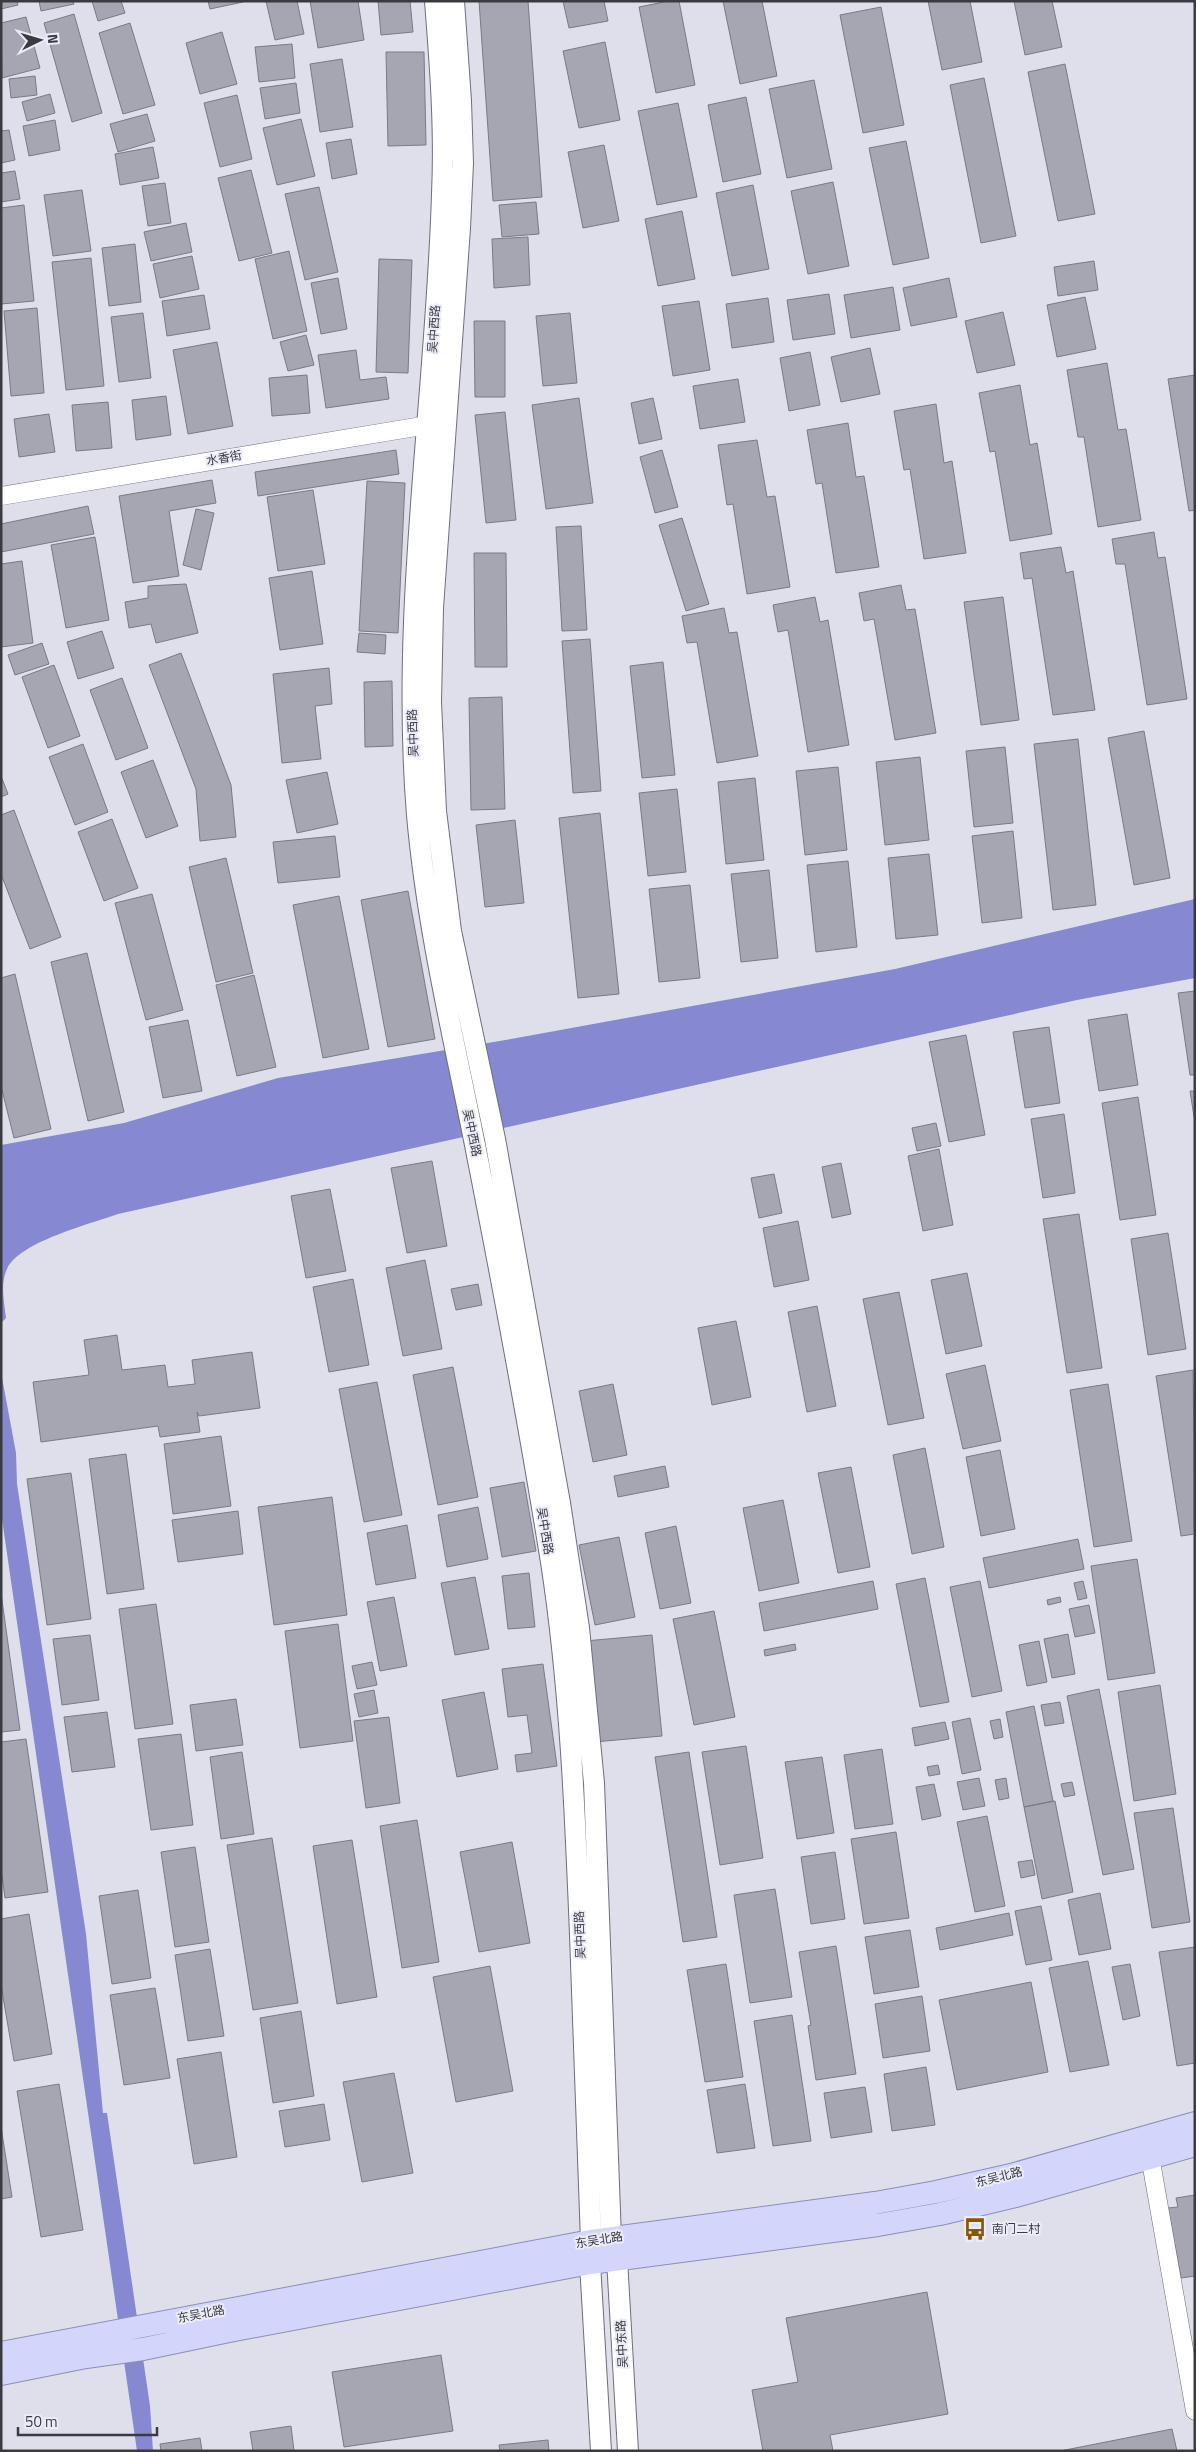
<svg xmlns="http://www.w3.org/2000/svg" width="1196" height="2452" viewBox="0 0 1196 2452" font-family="'Titillium Web','Noto Sans SC',sans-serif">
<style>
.water{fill:#8688d1}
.building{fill:#a5a6b1;stroke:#797a85}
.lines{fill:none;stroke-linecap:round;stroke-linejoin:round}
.tertiary-casing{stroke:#6e6f7a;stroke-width:19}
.secondary-casing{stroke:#6e6f7a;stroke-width:22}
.primary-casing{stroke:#8b8eb7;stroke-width:24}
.tertiary{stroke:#fff;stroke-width:18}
.secondary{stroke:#fff;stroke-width:20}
.primary{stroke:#d3d6fa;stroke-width:22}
.labels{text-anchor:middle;stroke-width:4;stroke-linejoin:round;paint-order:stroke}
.street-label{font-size:12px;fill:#3a3b40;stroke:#ebecf8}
.poi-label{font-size:12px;fill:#3a3b40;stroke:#ebecf8;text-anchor:start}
</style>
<rect width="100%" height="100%" fill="#dedfeb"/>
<path class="water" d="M1195,899V978L1077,1000L118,1214C90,1224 19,1242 7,1269C0,1284 4,1301 6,1318L1,1323V1145L124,1123L278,1078L511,1039L895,969Z
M1,1372L16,1453L17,1484L86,1934L103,2113H107L150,2406L153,2451H137L1,1512Z"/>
<path class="building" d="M1,1H17L18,5L1,9Z
M39,1H73L74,4L41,11Z
M92,1H121L125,13L98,21Z
M208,1H243V2L210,9Z
M266,1H297L304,34L275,40Z
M310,1H358L364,40L318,48Z
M378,1H410L413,32L381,35Z
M479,1H528L542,197L493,201Z
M563,1H604L608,21L569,28Z
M669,1H679L695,85L656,93L639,7Z
M723,1H762L777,76L740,84Z
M928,1H970L982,62L942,70Z
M1014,1H1052L1062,47L1025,55Z
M881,7L904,125L863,133L840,15Z
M74,14L102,113L72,122L44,23Z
M26,17L40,68L2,78L1,23Z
M130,23L155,105L123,114L99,33Z
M222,32L237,84L200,94L186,43Z
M605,42L620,120L579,128L563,51Z
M292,44L295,78L259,82L255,47Z
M386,52H424L426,145L388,146Z
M342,59L353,127L320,132L310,64Z
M1065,64L1095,214L1058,221L1028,72Z
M35,76L37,95L11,98L9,79Z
M984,78L1016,236L981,243L950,85Z
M814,80L832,169L787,178L769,89Z
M296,83L300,113L265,119L260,88Z
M50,94L55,113L27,121L22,102Z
M237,95L252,159L220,167L204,103Z
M746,97L761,174L723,182L708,105Z
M678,103L697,197L657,205L638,111Z
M147,114L155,141L118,152L110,124Z
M301,119L315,176L277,185L263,128Z
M55,120L60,150L29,156L23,126Z
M9,130L15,160L1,163V131Z
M351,139L357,174L332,179L326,143Z
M906,141L929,258L893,265L869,148Z
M604,145L619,221L583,228L568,152Z
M153,147L159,178L120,185L115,154Z
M251,170L272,253L239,261L218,178Z
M15,171L20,199L1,202V173Z
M833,182L849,266L808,274L791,191Z
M165,183L171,223L148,226L142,186Z
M753,185L769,269L732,276L716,193Z
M319,187L338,272L305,280L285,194Z
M82,190L91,251L53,256L44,195Z
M536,202L539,234L502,237L499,205Z
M24,205L34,301L1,304V208Z
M682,211L695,279L658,286L645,219Z
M186,223L192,252L151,261L144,232Z
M528,237L530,285L494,288L492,239Z
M135,244L141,302L109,306L102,248Z
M289,251L307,331L273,339L255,259Z
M192,256L199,289L160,298L153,264Z
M91,258L104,386L66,390L52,262Z
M379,259L412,260L408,373L376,372Z
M1094,261L1098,290L1058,296L1054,267Z
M338,278L347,329L321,334L311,283Z
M949,278L957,317L911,326L903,288Z
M893,287L900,330L851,338L844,295Z
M829,294L835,334L793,340L787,300Z
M204,295L210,329L167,336L162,301Z
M1085,297L1096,349L1057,357L1047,305Z
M768,298L774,342L732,348L726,304Z
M699,301L710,370L673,376L662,306Z
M37,308L44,393L11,396L4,311Z
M1003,312L1015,365L977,373L965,321Z
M143,313L151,378L119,382L111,317Z
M570,313L577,383L543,386L536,316Z
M474,321H505V397H475Z
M306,335L314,365L288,371L280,342Z
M217,342L233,426L188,434L173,350Z
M870,348L880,394L841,402L831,357Z
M356,350L360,380L386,377L389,399L326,408L318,355Z
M810,352L820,405L789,411L780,358Z
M1107,363L1118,430L1126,429L1141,520L1098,527L1084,437H1078L1067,370Z
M307,375L310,413L272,416L269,378Z
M1195,375V510L1189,511L1168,379Z
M738,379L745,422L700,429L693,386Z
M1020,385L1030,445L1037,443L1052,534L1010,541L995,451L990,452L979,393Z
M166,396L171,435L136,440L132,400Z
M579,398L593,503L546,509L532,405Z
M653,398L662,439L639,444L631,403Z
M108,402L112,448L76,451L72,405Z
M936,404L944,463L952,461L966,553L924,559L910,469L904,470L894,411Z
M505,412L516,520L486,523L475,415Z
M49,414L55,452L19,457L14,419Z
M848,423L856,477L864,476L879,567L836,573L822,483L816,484L807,430Z
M757,440L767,497L775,496L790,587L747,594L733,504L727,505L718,445Z
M396,450L399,474L258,496L255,472Z
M662,450L678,507L655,513L640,457Z
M212,480L216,503L169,511L179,576L133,583L119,496Z
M367,481L405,483L398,633L359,631Z
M313,490L325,564L278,571L267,497Z
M88,506L94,534L1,552V524Z
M196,509L214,513L201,570L183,565Z
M682,518L709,604L686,611L659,525Z
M581,526L587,630L562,631L556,527Z
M1154,532L1158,558L1165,557L1187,699L1147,705L1125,564H1116L1112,539Z
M95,537L109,620L66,628L51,545Z
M1061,547L1066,573L1073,571L1095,710L1053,715L1032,578L1024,579L1020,553Z
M474,553H506L507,667H475Z
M22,561L33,643L1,647V564Z
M312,571L323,644L280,650L269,578Z
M186,584L198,633L156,643L151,624L129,628L125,602L148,598V586Z
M901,585L906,610L915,609L936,733L895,740L874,619L864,621L859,593Z
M815,597L820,622L828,620L849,745L808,752L788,630L778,632L773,605Z
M1003,597L1019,720L981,725L964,602Z
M724,608L729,633L737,632L758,756L717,763L697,642L687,643L682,616Z
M102,631L114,668L78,679L67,642Z
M359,633L386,635L385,654L357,652Z
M590,639L601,791L573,793L562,641Z
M42,643L49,664L15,675L8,655Z
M181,653L231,785L236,837L200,841L196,789L149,665Z
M663,662L675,775L642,778L630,666Z
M54,665L80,736L48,748L22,677Z
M329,668L332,704L315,706L321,759L282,763L273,674Z
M122,678L148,748L116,760L90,690Z
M392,681L393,746L365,747L364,682Z
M502,697L505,809L471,810L469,698Z
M1144,731L1170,878L1134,885L1108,738Z
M1078,739L1096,905L1053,910L1034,744Z
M83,744L108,812L75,825L49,757Z
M1005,747L1013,823L974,827L966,751Z
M920,757L929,840L885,845L876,762Z
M153,760L178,826L146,838L121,772Z
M838,767L847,850L805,855L796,771Z
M327,772L338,824L297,833L286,780Z
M1,776L8,794L1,797Z
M755,778L764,860L726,864L718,782Z
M677,789L686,872L648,876L639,793Z
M14,810L61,937L30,949L1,874V815Z
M600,813L619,994L578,998L559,818Z
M112,819L138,888L104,901L78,832Z
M515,820L524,903L485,907L476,825Z
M1013,831L1022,918L982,923L972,836Z
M335,836L340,877L278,883L273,842Z
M929,854L938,935L896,939L888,858Z
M226,858L253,973L216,982L189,867Z
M848,861L857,947L816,952L807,865Z
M769,870L778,958L741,962L731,874Z
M690,885L700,978L659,982L649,889Z
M408,891L435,1039L388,1047L361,900Z
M152,894L183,1010L146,1020L115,903Z
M339,896L369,1049L323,1058L293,905Z
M87,953L124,1112L88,1121L51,962Z
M15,974L51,1129L14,1138L1,1086V978Z
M254,975L276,1067L237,1076L216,985Z
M1195,991V1075H1190L1178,993Z
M1127,1014L1138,1085L1099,1091L1088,1020Z
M188,1020L202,1091L163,1098L149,1027Z
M1049,1027L1060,1103L1025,1108L1013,1032Z
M966,1035L985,1135L949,1142L929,1042Z
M1190,1091H1195V1123Z
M1138,1097L1156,1215L1120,1220L1102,1103Z
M1064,1114L1075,1193L1043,1198L1031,1119Z
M936,1123L941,1146L917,1151L912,1128Z
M939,1149L953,1225L923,1231L908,1156Z
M432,1161L447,1246L407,1253L391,1168Z
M841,1163L851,1214L832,1218L822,1167Z
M774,1174L782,1213L759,1218L751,1178Z
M330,1189L346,1271L306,1278L291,1196Z
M1079,1214L1102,1368L1067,1373L1043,1219Z
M798,1221L809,1280L774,1287L763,1228Z
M1168,1233L1186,1349L1148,1355L1131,1239Z
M425,1260L442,1349L403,1356L386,1268Z
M967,1273L982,1346L946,1354L931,1280Z
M353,1279L369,1365L329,1372L313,1287Z
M478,1284L482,1305L456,1310L451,1289Z
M899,1292L924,1418L888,1425L863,1299Z
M817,1306L836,1406L807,1412L788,1312Z
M736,1321L751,1397L712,1405L698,1328Z
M117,1335L122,1370L165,1365L168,1387L195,1384L192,1360L252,1352L260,1408L199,1416L197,1412L200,1432L160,1437L158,1426L41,1442L33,1382L89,1375L84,1340Z
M985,1365L1001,1441L963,1449L946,1374Z
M453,1367L478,1497L438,1505L413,1375Z
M1193,1370L1195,1534L1181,1536L1156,1376Z
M377,1382L402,1515L364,1522L339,1389Z
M613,1384L627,1455L593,1462L579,1391Z
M1108,1384L1132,1541L1094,1547L1070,1390Z
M221,1436L231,1506L173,1514L164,1444Z
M925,1448L944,1547L912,1554L893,1455Z
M1000,1450L1015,1529L981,1536L966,1457Z
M126,1454L144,1589L107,1594L89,1459Z
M665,1466L669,1487L618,1497L614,1476Z
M851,1467L870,1567L838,1573L818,1473Z
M71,1473L91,1619L47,1625L27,1479Z
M524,1482L536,1551L502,1557L490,1488Z
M332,1497L347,1615L274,1625L258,1507Z
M783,1500L799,1583L759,1591L743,1508Z
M478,1507L488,1559L447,1567L438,1515Z
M238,1511L243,1554L178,1562L172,1520Z
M407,1525L416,1578L376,1585L367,1533Z
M676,1526L691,1603L660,1609L645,1533Z
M619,1537L635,1617L595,1625L579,1545Z
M1078,1539L1084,1569L989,1588L983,1558Z
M1137,1559L1155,1673L1108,1680L1091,1566Z
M529,1573L535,1627L508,1629L502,1576Z
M475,1577L489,1649L455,1655L441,1583Z
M925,1578L949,1702L920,1707L896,1584Z
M873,1581L878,1609L764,1631L759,1603Z
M980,1581L1002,1691L972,1697L950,1587Z
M1083,1581L1087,1598L1078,1600L1074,1583Z
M1,1593L20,1730L1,1732Z
M394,1597L407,1666L380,1671L367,1602Z
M1060,1597L1061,1602L1048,1605L1047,1600Z
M156,1604L173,1724L135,1729L119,1609Z
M1089,1605L1095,1633L1075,1637L1069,1609Z
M714,1611L735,1717L694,1725L673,1619Z
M338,1624L353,1741L300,1748L285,1631Z
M1068,1634L1075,1674L1052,1678L1044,1639Z
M90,1635L99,1700L62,1705L53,1639Z
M652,1635L662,1736L594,1742L585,1641Z
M1039,1641L1047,1682L1027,1686L1019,1645Z
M795,1644L796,1650L765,1656L764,1650Z
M372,1662L377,1685L357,1689L352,1666Z
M543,1664L557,1766L517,1772L515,1755L532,1753L527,1715L508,1717L502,1669Z
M1160,1685L1176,1794L1134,1801L1118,1692Z
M1099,1689L1134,1869L1103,1875L1067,1696Z
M374,1690L378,1713L359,1717L354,1694Z
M484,1692L498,1769L457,1777L442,1700Z
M236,1699L243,1745L196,1751L190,1705Z
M1060,1702L1064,1723L1045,1726L1041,1705Z
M1034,1706L1053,1801L1024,1807L1006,1712Z
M107,1712L115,1767L72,1772L64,1717Z
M389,1717L400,1803L366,1808L354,1721Z
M970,1718L981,1770L962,1774L952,1722Z
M1000,1719L1003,1737L994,1739L990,1721Z
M945,1722L949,1739L915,1746L912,1728Z
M181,1734L193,1825L151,1830L138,1739Z
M26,1739L48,1892L5,1898L1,1869V1742Z
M746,1746L763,1858L720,1865L702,1752Z
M882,1749L893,1824L855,1829L844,1755Z
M242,1752L254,1834L221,1839L210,1757Z
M689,1752L717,1937L683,1942L655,1757Z
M822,1757L834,1833L797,1839L785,1762Z
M938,1765L940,1774L929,1776L927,1767Z
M979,1778L985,1806L963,1810L957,1782Z
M1006,1778L1009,1798L999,1800L995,1780Z
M1072,1782L1075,1795L1064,1797L1061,1784Z
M934,1784L941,1816L922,1820L916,1787Z
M1055,1801L1073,1892L1042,1899L1024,1807Z
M1173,1808L1190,1922L1152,1928L1134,1813Z
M987,1816L1005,1906L975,1912L957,1822Z
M417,1820L439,1962L402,1968L380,1826Z
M896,1832L909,1918L864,1924L851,1839Z
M272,1838L298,2003L253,2010L227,1845Z
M352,1840L377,1997L337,2004L313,1846Z
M512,1842L530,1943L479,1952L460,1852Z
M195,1847L209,1942L175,1947L161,1852Z
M835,1852L845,1919L811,1924L801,1857Z
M1032,1860L1035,1875L1021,1878L1018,1862Z
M775,1889L792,1997L750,2003L734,1895Z
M138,1890L151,1978L112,1984L99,1896Z
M1100,1893L1111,1949L1079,1955L1068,1900Z
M1041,1906L1052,1960L1026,1965L1015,1911Z
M1009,1913L1013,1935L940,1950L936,1928Z
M29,1914L52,2054L14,2061L1,1985V1919Z
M910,1930L919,1987L874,1994L865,1937Z
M836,1946L856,2074L816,2080L808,2026L811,2025L799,1952Z
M1195,1947V2063L1177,2066L1159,1952Z
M210,1949L224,2036L188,2041L175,1955Z
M1088,1961L1109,2065L1070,2072L1049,1968Z
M726,1964L743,2077L705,2082L687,1970Z
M1130,1964L1140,2016L1123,2020L1112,1967Z
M490,1966L513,2091L456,2102L433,1977Z
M1031,1982L1048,2072L957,2090L939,2000Z
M155,1988L170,2078L124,2085L110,1995Z
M922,1996L930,2051L883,2058L875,2004Z
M301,2011L314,2096L273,2103L260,2018Z
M792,2015L811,2141L773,2146L754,2021Z
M221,2052L237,2157L194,2164L177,2059Z
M926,2067L935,2125L892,2131L884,2074Z
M394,2073L413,2173L362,2182L343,2082Z
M59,2084L83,2230L41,2237L17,2091Z
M745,2084L755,2148L717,2153L707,2090Z
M865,2087L872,2132L831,2138L824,2093Z
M324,2104L330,2140L285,2147L279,2111Z
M1,2127L12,2197L1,2199Z
M1195,2195V2276L1181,2278L1168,2208L1178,2207L1176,2198Z
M927,2292L948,2414L830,2435L833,2451H763L752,2390L798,2382L786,2318Z
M441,2355L453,2431L344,2447L332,2372Z
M291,2426L294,2451H253L250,2432Z
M1172,2429L1177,2451H1060Z
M200,2438L202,2451H161L160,2444Z
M548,2440L549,2451H500L499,2445Z"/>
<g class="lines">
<defs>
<path id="tertiary" d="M1,496L440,423
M1148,2145L1195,2411"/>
<path id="secondary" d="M435,1C440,65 445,129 442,194C436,401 400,608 417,815C427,929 454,1039 476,1150C503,1287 529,1425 551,1562C570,1686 575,1810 580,1935C584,2037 588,2139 591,2241L590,2263L601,2451
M454,1L461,101L463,163L460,228L433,608L431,702L436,811L451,931L495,1139L560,1503L579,1628L594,1783L611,2238L617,2259L628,2451"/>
<path id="primary" d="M1,2353L591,2241L875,2203L936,2192L1011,2175L1195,2123
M1,2374L86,2357L143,2349L229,2331L590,2263L878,2225L940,2214L1016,2196L1195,2145"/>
</defs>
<use href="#tertiary" class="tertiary-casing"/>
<use href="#secondary" class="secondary-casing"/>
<use href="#primary" class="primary-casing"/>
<use href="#tertiary" class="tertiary"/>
<use href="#secondary" class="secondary"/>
<use href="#primary" class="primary"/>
</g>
<defs>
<symbol id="bus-bare" viewBox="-9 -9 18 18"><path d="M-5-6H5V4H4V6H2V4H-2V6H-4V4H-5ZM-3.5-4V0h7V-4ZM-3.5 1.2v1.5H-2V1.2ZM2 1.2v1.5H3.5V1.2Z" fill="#895700" stroke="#ebecf8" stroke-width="2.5" paint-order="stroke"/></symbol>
</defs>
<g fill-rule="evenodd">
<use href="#bus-bare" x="959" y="2213" width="32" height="32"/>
</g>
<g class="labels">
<g class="street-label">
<text transform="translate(434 329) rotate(-86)" y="4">吴中西路</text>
<text transform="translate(224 458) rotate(-10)" y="4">水香街</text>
<text transform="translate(413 733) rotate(-92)" y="4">吴中西路</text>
<text transform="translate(472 1133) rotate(78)" y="4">吴中西路</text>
<text transform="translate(545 1531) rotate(81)" y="4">吴中西路</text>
<text transform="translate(580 1935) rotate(-92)" y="4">吴中西路</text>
<text transform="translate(999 2177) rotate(-14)" y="4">东吴北路</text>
<text transform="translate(599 2240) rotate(-9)" y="4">东吴北路</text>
<text transform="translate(201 2314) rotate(-11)" y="4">东吴北路</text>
<text transform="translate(622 2344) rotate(-93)" y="4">吴中东路</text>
</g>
<g class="poi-label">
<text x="992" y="2233">南门二村</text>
</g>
</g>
<rect width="1196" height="2452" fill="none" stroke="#3a3b40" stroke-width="5"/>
<g transform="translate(40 40) rotate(85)" stroke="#ebecf8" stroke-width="4" paint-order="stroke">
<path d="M0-4L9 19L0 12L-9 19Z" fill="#3a3b40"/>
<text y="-8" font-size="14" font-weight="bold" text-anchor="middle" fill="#3a3b40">N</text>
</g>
<path d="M18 2427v8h139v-8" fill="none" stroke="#3a3b40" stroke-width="2.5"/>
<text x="25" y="2427" font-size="15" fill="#3a3b40" stroke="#ebecf8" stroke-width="4" paint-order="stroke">50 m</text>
</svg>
